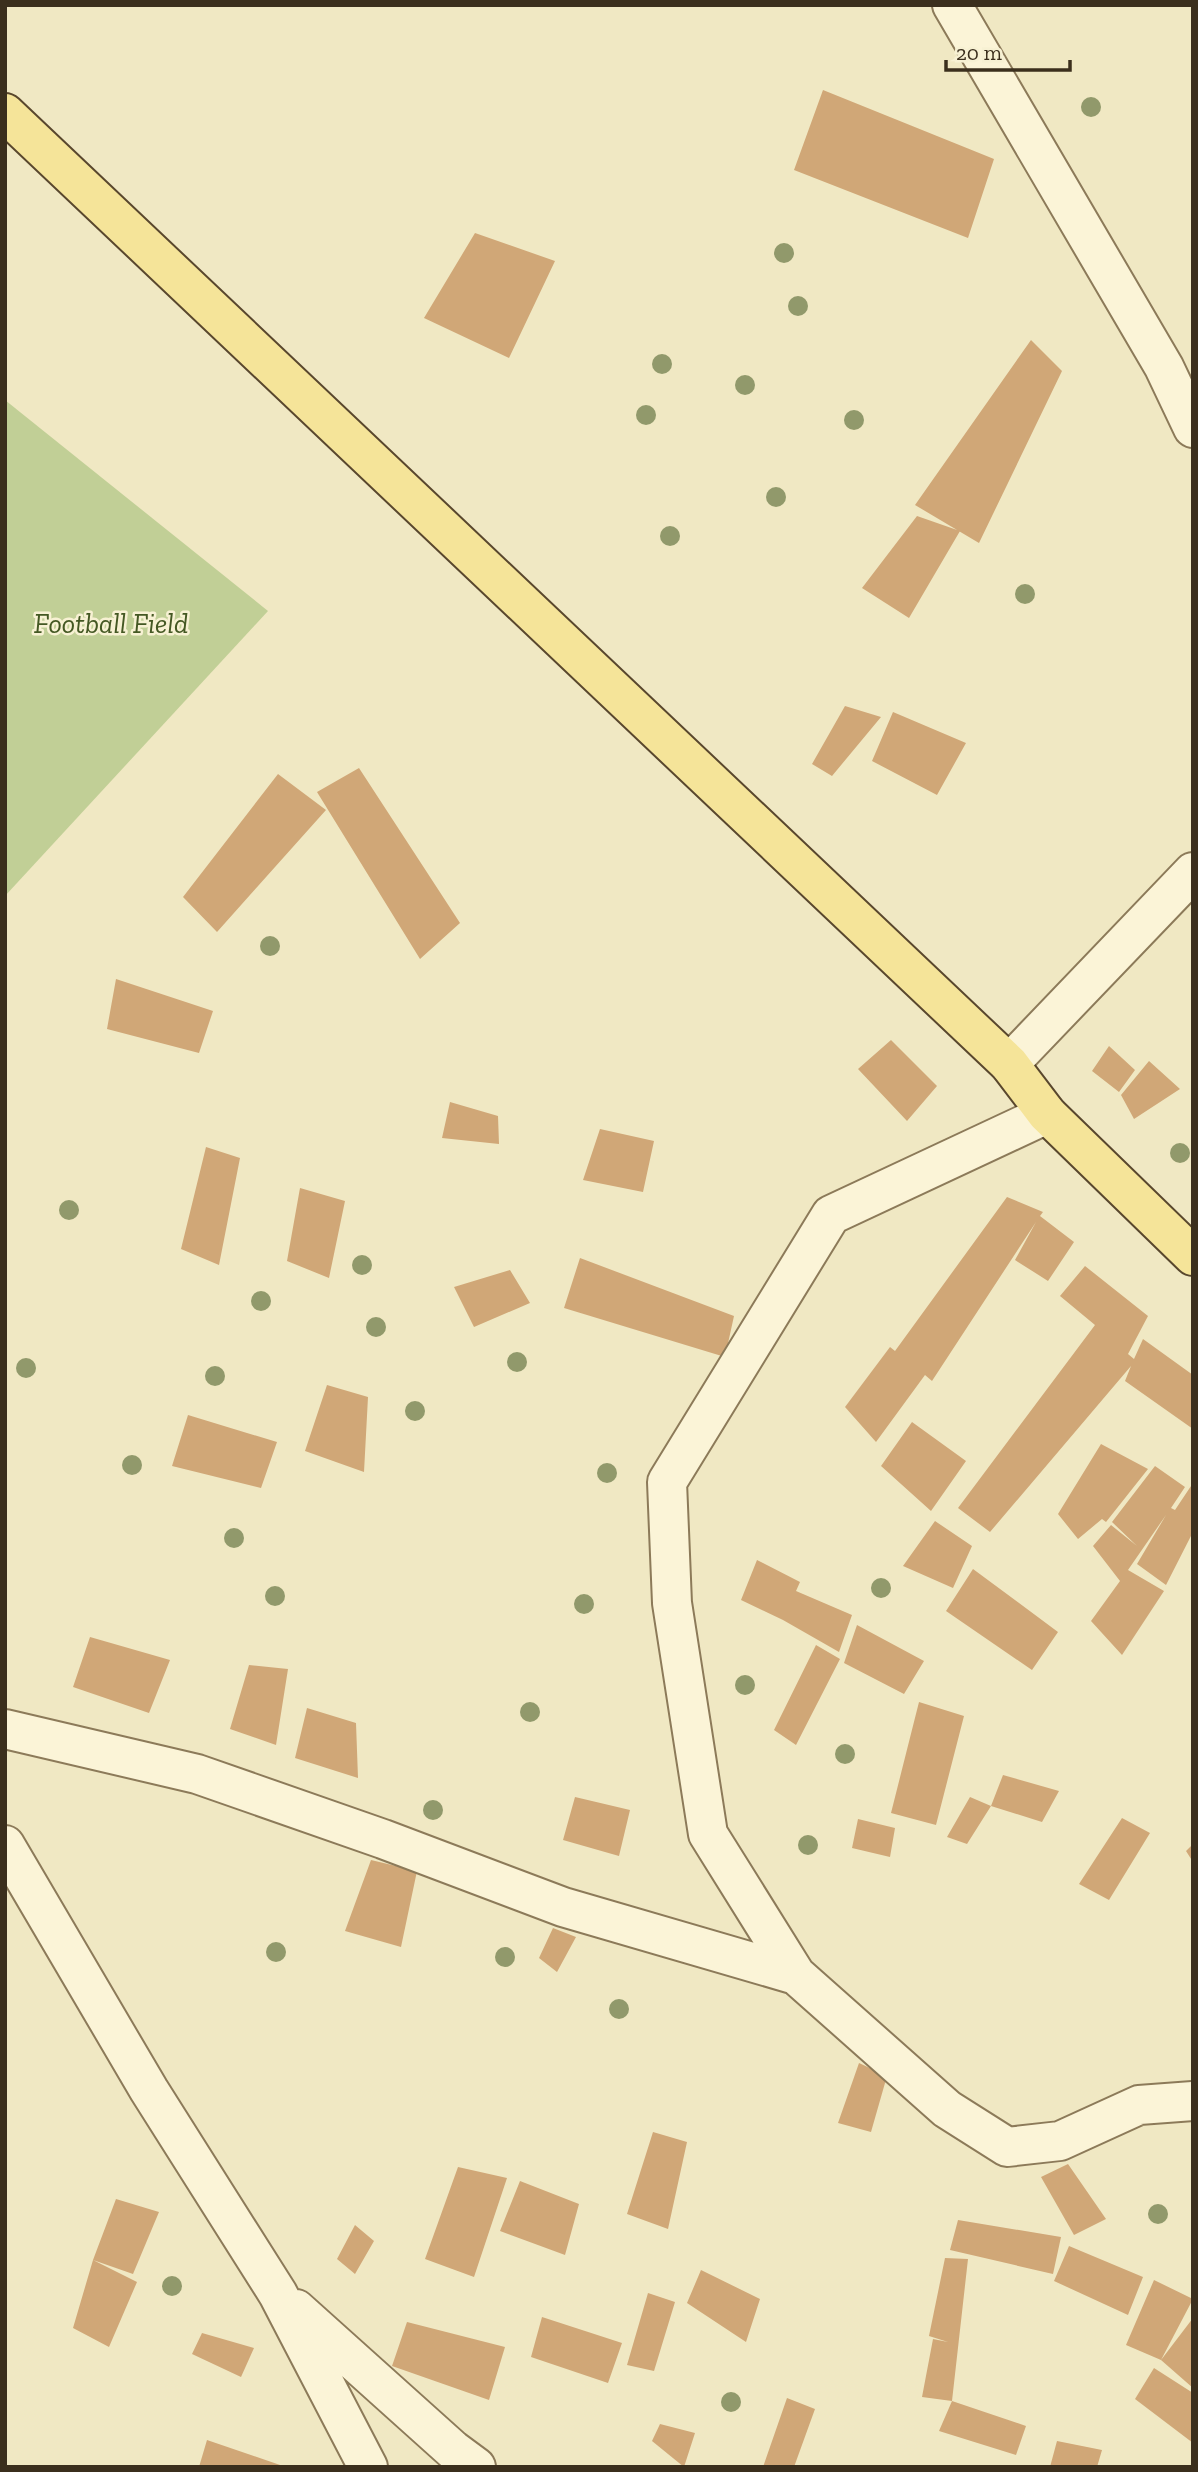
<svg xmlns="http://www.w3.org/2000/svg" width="1198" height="2472" viewBox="0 0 1198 2472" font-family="'Zilla Slab',serif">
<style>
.green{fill:#c1cf96}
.building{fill:#d0a777}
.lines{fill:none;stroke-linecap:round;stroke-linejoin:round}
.minor-casing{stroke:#8c7a59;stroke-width:42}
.major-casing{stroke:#59472d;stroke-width:42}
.minor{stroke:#fbf4d7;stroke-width:38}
.major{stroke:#f5e499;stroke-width:38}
.tree{fill:#91996b}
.labels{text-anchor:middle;stroke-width:5;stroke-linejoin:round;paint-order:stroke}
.park-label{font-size:28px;font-style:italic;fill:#445823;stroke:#f7f1d3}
</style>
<rect width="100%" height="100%" fill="#f0e8c3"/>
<path class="green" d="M5,400L268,611L5,896Z"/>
<path class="building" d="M823,90L994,159L968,238L794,170Z
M475,233L555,261L509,358L424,318Z
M1031,340L1062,371L979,543L915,505Z
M917,516L960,531L909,618L862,588Z
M845,706L881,717L832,776L812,764Z
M893,712L966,743L937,795L872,761Z
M359,768L460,923L420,959L317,792Z
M278,774L326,810L217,932L183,897Z
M116,979L213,1011L199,1053L107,1029Z
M891,1040L937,1086L907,1121L858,1069Z
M1109,1046L1135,1070L1119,1092L1092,1071Z
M1149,1061L1180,1089L1134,1119L1121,1095Z
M450,1102L498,1116L499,1144L442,1138Z
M600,1129L654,1141L643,1192L583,1180Z
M206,1147L240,1158L219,1265L181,1249Z
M300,1188L345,1201L329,1278L287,1261Z
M1007,1197L1043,1212L1040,1216L1074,1242L1048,1281L1015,1260L1036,1222L932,1381L925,1375L876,1442L845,1407L890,1347L895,1351Z
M580,1258L734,1316L725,1357L564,1308Z
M1085,1266L1148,1316L1128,1354L1134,1359L1143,1339L1193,1375V1429L1125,1381L1131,1366L990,1532L958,1508L1095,1325L1060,1296Z
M510,1270L530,1303L474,1327L454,1287Z
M327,1385L368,1397L364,1472L305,1451Z
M188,1415L277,1442L261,1488L172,1466Z
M912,1422L966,1461L931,1511L881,1466Z
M1101,1444L1148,1469L1106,1522L1102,1519L1078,1539L1058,1514Z
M1155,1466L1185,1487L1171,1508L1175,1510L1193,1483V1532L1166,1585L1137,1564L1166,1515L1128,1570L1164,1591L1122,1655L1091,1621L1120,1581L1093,1546L1111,1525L1137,1546L1112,1522Z
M935,1521L972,1546L953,1588L903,1566Z
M757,1560L800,1582L796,1591L852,1615L839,1652L783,1620L741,1600Z
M973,1569L1058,1632L1032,1670L946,1611Z
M857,1625L924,1661L904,1694L844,1663Z
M90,1637L170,1660L149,1713L73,1687Z
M816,1645L840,1659L796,1745L774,1730Z
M249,1665L288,1669L276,1745L230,1729Z
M919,1702L964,1716L936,1825L891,1813Z
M307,1708L356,1723L358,1778L295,1758Z
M1003,1775L1059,1791L1042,1822L991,1806Z
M575,1797L630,1810L619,1856L563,1840Z
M970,1797L991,1806L967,1844L947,1837Z
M1122,1818L1150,1833L1109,1900L1079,1884Z
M858,1819L895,1828L890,1857L852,1848Z
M1193,1844V1862L1186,1851Z
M371,1860L417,1871L401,1947L345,1931Z
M553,1928L576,1937L557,1972L539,1958Z
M859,2063L887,2076L871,2132L838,2123Z
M653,2132L687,2142L668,2229L627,2214Z
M1068,2164L1106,2219L1074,2235L1041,2177Z
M458,2167L507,2178L474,2277L425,2259Z
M520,2181L579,2204L565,2255L500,2231Z
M116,2199L159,2212L133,2274L93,2260Z
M958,2220L1061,2237L1053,2274L950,2250Z
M355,2225L374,2241L355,2274L337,2259Z
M1069,2246L1143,2277L1128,2315L1054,2281Z
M945,2258L968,2259L952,2401L1026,2426L1016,2455L939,2431L952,2401L922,2397L933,2339L948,2342L929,2336Z
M93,2260L137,2282L109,2347L73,2328Z
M701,2270L760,2299L746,2342L687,2303Z
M1154,2280L1193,2299L1161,2360L1126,2345Z
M648,2293L675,2302L654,2371L627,2365Z
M542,2317L622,2343L608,2383L531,2357Z
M1193,2318V2388L1161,2360Z
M407,2322L505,2347L489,2400L392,2366Z
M202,2333L254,2348L241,2377L192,2354Z
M1154,2368L1193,2393V2443L1135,2399Z
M787,2398L815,2409L794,2467H763Z
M660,2424L695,2433L684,2467L652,2441Z
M207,2440L283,2466V2467H199Z
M1057,2441L1102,2450L1097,2467H1050Z"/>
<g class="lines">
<defs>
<path id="minor" d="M952,5L1164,367L1193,428
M1009,1064L1193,872
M5,1729L197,1774L383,1839L563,1907L796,1975L947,2109L1007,2147L1060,2141L1139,2105L1193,2101
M5,1845L149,2090L278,2294L368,2467
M796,1975L708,1834L672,1603L667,1482L831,1215L1047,1114
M296,2309L453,2450L476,2467"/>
<path id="major" d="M5,113L1009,1064L1047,1114L1193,1256"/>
</defs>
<use href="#minor" class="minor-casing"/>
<use href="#major" class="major-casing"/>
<use href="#minor" class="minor"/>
<use href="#major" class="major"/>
</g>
<g class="tree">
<circle cx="1091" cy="107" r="10"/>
<circle cx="784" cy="253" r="10"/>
<circle cx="798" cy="306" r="10"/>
<circle cx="662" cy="364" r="10"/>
<circle cx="745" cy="385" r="10"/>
<circle cx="646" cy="415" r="10"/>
<circle cx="854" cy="420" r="10"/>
<circle cx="776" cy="497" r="10"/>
<circle cx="670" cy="536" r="10"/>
<circle cx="1025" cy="594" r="10"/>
<circle cx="270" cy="946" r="10"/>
<circle cx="1180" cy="1153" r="10"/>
<circle cx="69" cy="1210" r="10"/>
<circle cx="362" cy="1265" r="10"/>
<circle cx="261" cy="1301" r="10"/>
<circle cx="376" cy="1327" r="10"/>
<circle cx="517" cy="1362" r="10"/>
<circle cx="26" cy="1368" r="10"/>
<circle cx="215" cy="1376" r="10"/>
<circle cx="415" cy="1411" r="10"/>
<circle cx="132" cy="1465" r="10"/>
<circle cx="607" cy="1473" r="10"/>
<circle cx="234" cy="1538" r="10"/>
<circle cx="881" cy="1588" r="10"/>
<circle cx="275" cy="1596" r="10"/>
<circle cx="584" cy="1604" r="10"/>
<circle cx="745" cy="1685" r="10"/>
<circle cx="530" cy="1712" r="10"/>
<circle cx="845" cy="1754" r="10"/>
<circle cx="433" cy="1810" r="10"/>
<circle cx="808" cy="1845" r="10"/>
<circle cx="276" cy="1952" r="10"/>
<circle cx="505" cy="1957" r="10"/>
<circle cx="619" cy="2009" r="10"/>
<circle cx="1158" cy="2214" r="10"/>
<circle cx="172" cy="2286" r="10"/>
<circle cx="731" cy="2402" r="10"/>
</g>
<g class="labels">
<g class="park-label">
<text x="111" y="633">Football Field</text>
</g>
</g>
<rect width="1198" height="2472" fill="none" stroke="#3b2f1d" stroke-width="14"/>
<path d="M946 60v10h124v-10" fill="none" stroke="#3b2f1d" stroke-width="3.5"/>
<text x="956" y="60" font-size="21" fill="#3b2f1d" stroke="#f7f1d3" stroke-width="5" paint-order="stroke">20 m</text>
</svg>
